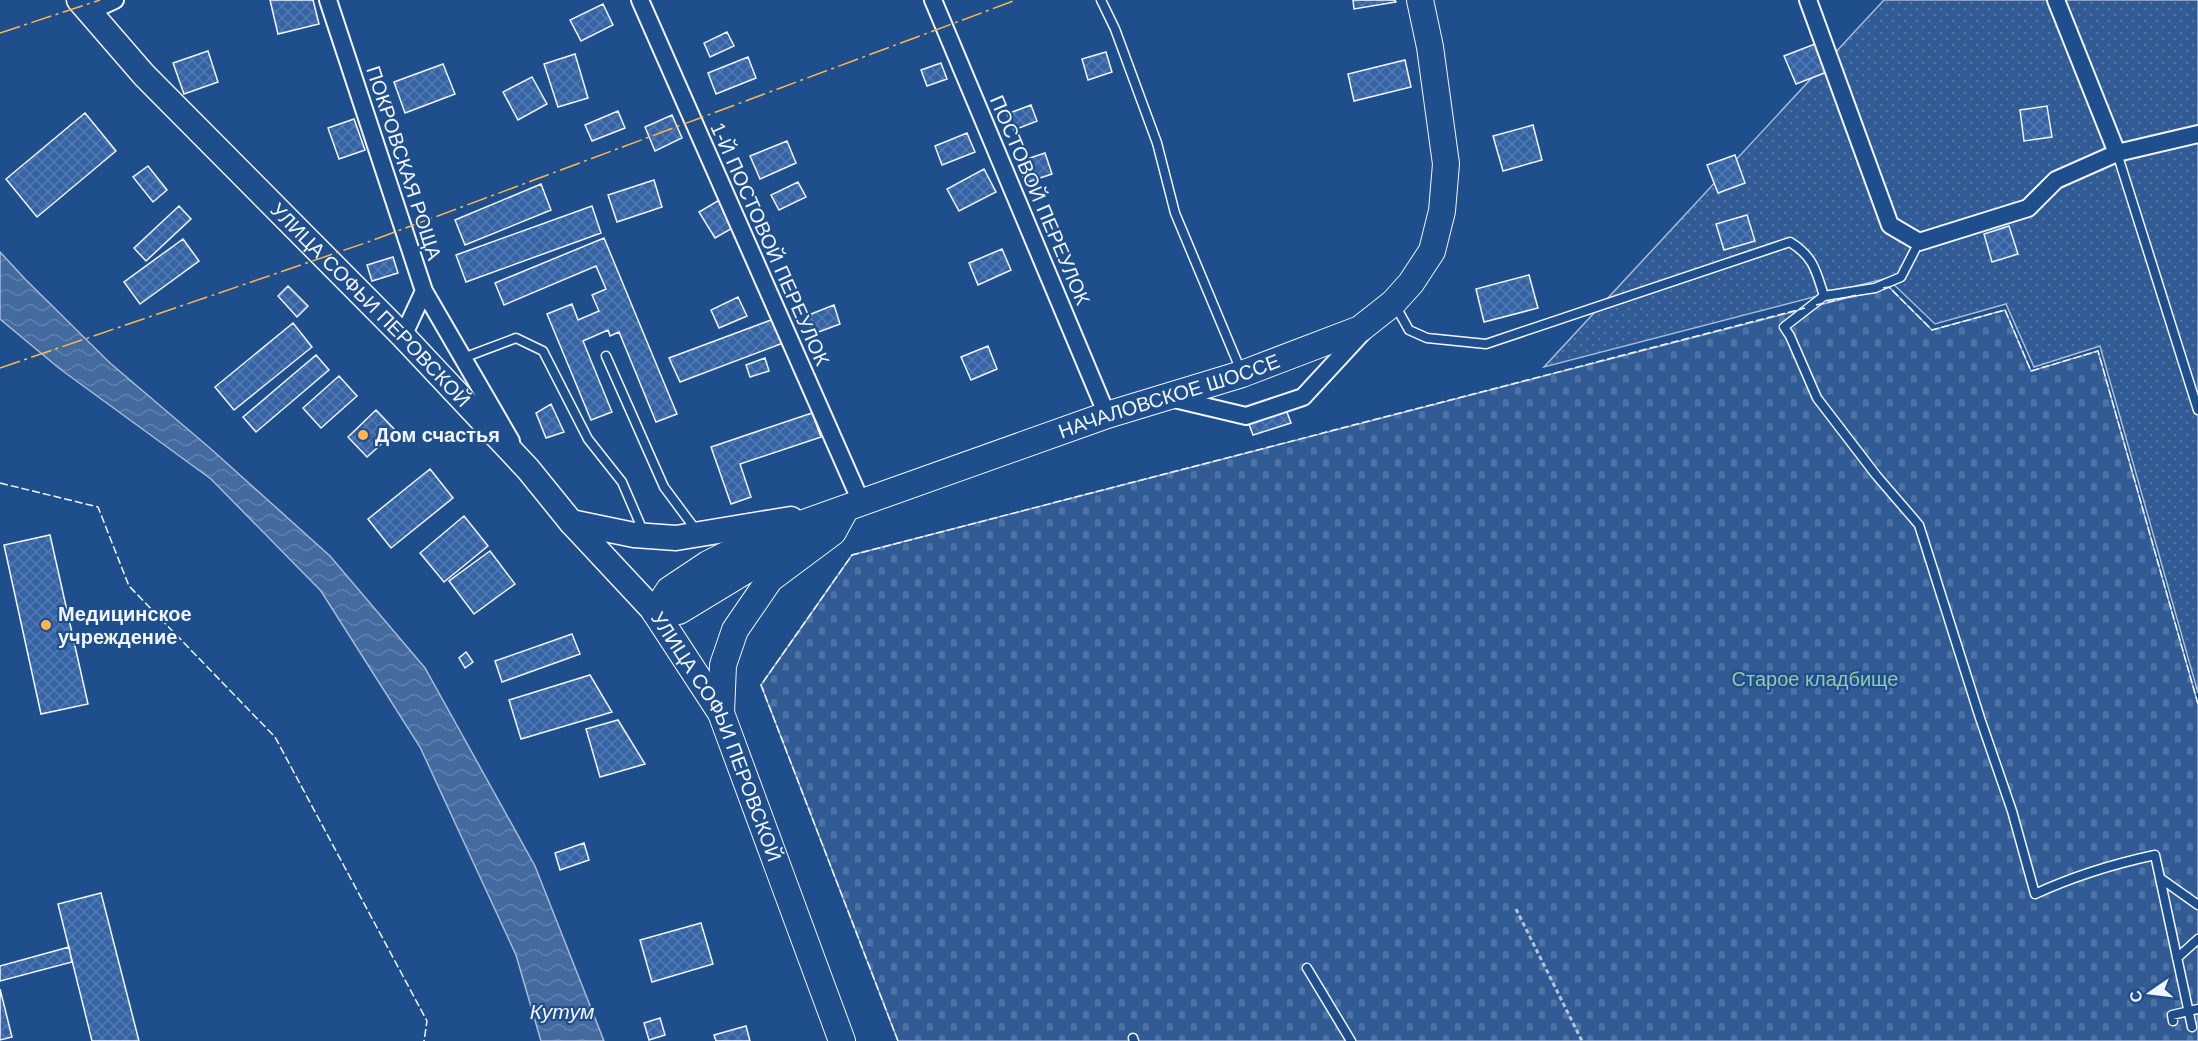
<svg xmlns="http://www.w3.org/2000/svg" width="2198" height="1041" viewBox="0 0 2198 1041" font-family="Helvetica,sans-serif">
<style>
.cemetery{fill:url(#cemetery-stones);stroke:#a8bbd7;stroke-width:1.5}
.garden{fill:url(#garden-dots);stroke:#a8bbd7;stroke-width:1.5}
.water{fill:url(#water-waves);stroke:#a8bbd7;stroke-width:1.5}
.building{fill:url(#building-cross-hatch);stroke:#f2f6ff;stroke-width:1.5}
.lines{fill:none;stroke-linecap:round;stroke-linejoin:round}
.lane-casing{stroke:#f2f6ff;stroke-width:11}
.street-casing{stroke:#f2f6ff;stroke-width:20}
.secondary-casing{stroke:#f2f6ff;stroke-width:27}
.primary-casing{stroke:#f2f6ff;stroke-width:28}
.path{stroke:#b3c4dc;stroke-width:3;stroke-dasharray:4.5 3;stroke-linecap:butt}
.lane{stroke:#1f4e8c;stroke-width:8}
.street{stroke:#1f4e8c;stroke-width:16}
.secondary{stroke:#1f4e8c;stroke-width:24}
.primary{stroke:#1f4e8c;stroke-width:26}
.fence{stroke:#f2f6ff;stroke-width:1.5;stroke-dasharray:8 3;stroke-linecap:butt}
.power{stroke:#ffb74d;stroke-width:1.5;stroke-dasharray:21 4.5 3 4.5;stroke-linecap:butt}
.poi-dot{fill:#ffb74d;stroke:#1f4e8c;stroke-width:2}
.labels{text-anchor:middle;stroke-width:4.5;stroke-linejoin:round;paint-order:stroke}
.street-label{font-size:20px;fill:#f2f6ff;stroke:#1f4e8c}
.poi-label{font-size:20px;font-weight:bold;fill:#f2f6ff;stroke:#1f4e8c;text-anchor:start}
.park-label{font-size:20px;fill:#97c8a6;stroke:#1f4e8c}
.water-label{font-size:21px;font-style:italic;fill:#f2f6ff;stroke:#1f4e8c}
</style>
<defs>
<pattern id="cemetery-stones" width="16" height="16" patternUnits="userSpaceOnUse" patternTransform="scale(1.5)"><rect width="16" height="16" fill="#305b95"/><path d="M2 7V4a2 2 0 0 1 4 0v3zM10 15v-3a2 2 0 0 1 4 0v3z" fill="#4e73a5"/></pattern>
<pattern id="garden-dots" width="8" height="8" patternUnits="userSpaceOnUse" patternTransform="scale(1.5)"><rect width="8" height="8" fill="#305b95"/><path d="M2 2h.1M6 6h.1" fill="none" stroke="#4e73a5" stroke-width="1.8" stroke-linecap="round"/></pattern>
<pattern id="water-waves" width="16" height="10" patternUnits="userSpaceOnUse" patternTransform="scale(1.5)"><rect width="16" height="10" fill="#446ba0"/><path d="M0 5q4-4 8 0t8 0" fill="none" stroke="#5f81ae"/></pattern>
<pattern id="building-cross-hatch" width="8" height="8" patternUnits="userSpaceOnUse" patternTransform="scale(1.5)"><rect width="8" height="8" fill="#3563a3"/><path d="M0 0l8 8M0 8l8-8" fill="none" stroke="#537ab1"/></pattern>
</defs>
<rect width="100%" height="100%" fill="#1f4e8c"/>
<path class="cemetery" d="M1889,287L1932,330L2005,310L2031,371L2098,351L2198,704V1041H898L761,685L852,555Z"/>
<path class="garden" d="M1884,0H2198V693L2100,346L2034,367L2006,304L1935,324L1887,278L1544,367Z"/>
<path class="water" d="M0,252L26,280L110,363L211,449L330,556L425,668L535,866L604,1041H541L516,955L420,747L321,591L211,479L60,369L0,319Z"/>
<path class="building" d="M270,0H313L319,24L278,34Z
M1353,0H1395L1396,2L1354,9Z
M603,4L613,25L581,41L570,20Z
M727,32L734,46L710,57L704,43Z
M1815,44L1827,72L1796,84L1784,56Z
M208,51L218,82L184,94L173,63Z
M1106,52L1112,72L1088,80L1082,59Z
M575,54L588,98L558,107L544,64Z
M748,57L756,78L716,94L708,73Z
M1405,60L1411,87L1354,101L1348,74Z
M941,63L947,79L927,86L921,70Z
M443,64L455,94L405,113L394,82Z
M532,77L547,104L518,120L503,92Z
M1031,105L1037,121L1014,130L1007,114Z
M2047,106L2052,137L2024,141L2020,110Z
M618,111L625,128L592,141L585,125Z
M85,113L116,151L37,217L6,179Z
M672,115L682,138L655,151L645,127Z
M354,119L365,150L339,159L328,128Z
M1533,125L1542,160L1503,171L1493,136Z
M967,133L975,152L942,165L935,146Z
M787,141L796,163L760,179L750,156Z
M1045,153L1052,174L1025,183L1018,162Z
M1735,155L1745,183L1718,193L1707,165Z
M148,166L167,190L153,202L133,177Z
M984,169L996,192L959,211L947,189Z
M654,180L662,207L617,222L608,195Z
M798,182L806,197L779,210L771,195Z
M541,184L551,210L465,245L455,220Z
M721,199L736,226L715,238L699,212Z
M179,206L191,219L146,261L134,248Z
M592,206L601,233L466,282L456,255Z
M1747,215L1755,241L1724,250L1716,224Z
M2009,226L2018,254L1992,262L1984,234Z
M604,238L677,414L656,422L619,332L610,336L608,330L583,341L612,412L591,420L547,314L572,304L578,320L599,311L592,295L606,289L596,266L504,305L495,283Z
M183,239L199,261L140,304L124,282Z
M1002,249L1011,270L978,285L969,263Z
M393,257L398,273L372,281L367,265Z
M1529,275L1538,308L1484,322L1476,289Z
M288,286L308,306L297,317L278,296Z
M738,297L747,316L719,328L711,310Z
M834,305L840,324L813,334L806,316Z
M771,320L783,343L680,382L669,358Z
M293,323L312,347L234,410L215,387Z
M988,346L997,369L971,380L961,357Z
M316,355L329,370L256,432L243,417Z
M765,358L769,371L750,377L746,365Z
M339,376L357,396L321,428L303,408Z
M551,404L564,432L546,438L536,413Z
M1284,404L1291,423L1253,435L1246,416Z
M376,410L396,431L367,457L348,437Z
M812,413L821,437L740,464L751,497L731,504L711,447Z
M430,469L453,498L391,548L368,519Z
M464,516L488,546L444,582L420,553Z
M50,535L88,704L41,714L4,545Z
M490,551L515,584L474,614L449,581Z
M572,634L580,654L502,682L495,661Z
M466,652L473,662L465,668L459,658Z
M590,675L612,712L521,739L509,700Z
M618,720L645,764L600,777L586,729Z
M584,843L589,860L560,870L555,853Z
M101,893L139,1041H92L58,904Z
M701,923L713,964L652,982L640,940Z
M69,947L72,962L0,981V966Z
M0,989L12,1037L0,1040Z
M660,1018L665,1035L649,1040L644,1023Z
M746,1026L750,1041H716L714,1035Z"/>
<g class="lines">
<defs>
<path id="lane" d="M1101,0L1115,29L1157,143L1175,213L1241,371
M2117,153L2198,410
M1824,296L1784,327L1790,336L1817,398L1876,475L1919,525L1980,718L2012,811L2035,894C2074,876 2113,864 2155,855L2192,1027
M1395,305L1409,330L1427,338L1486,344L1790,242C1814,257 1816,271 1824,296L1875,288L1901,277L1919,242
M606,356L664,487L696,530
M463,358L516,338L543,351L588,439L622,482L644,533
M2160,878L2198,905
M2177,958L2198,939
M1307,968L1351,1041
M2173,1021L2172,1015L2198,1009
M1133,1038L1134,1041"/>
<path id="street" d="M328,0L424,291L403,336
M640,0L862,504
M933,0L1107,415
M1808,0L1890,225L1919,242L2028,208L2056,180L2117,153L2198,134
M2056,0L2117,153
M89,12L115,0
M424,291L511,441
M1170,398L1246,416L1303,397L1363,332"/>
<g id="secondary">
<path id="s1" d="M79,0L144,75L403,336L528,469L571,522L655,612"/>
<path d="M571,522L634,535L676,538L791,519"/>
</g>
<g id="primary">
<path id="s2" d="M655,612L669,590L708,564L756,540L1107,415L1242,374L1360,329L1393,303L1411,283L1432,251L1442,211L1446,164L1430,47L1420,0"/>
<path id="s3" d="M655,612L721,713L842,1041"/>
<path d="M655,612L679,611L804,535"/>
<path d="M721,713L723,665L735,630L770,579L833,532L845,510"/>
</g>
</defs>
<use href="#lane" class="lane-casing"/>
<use href="#street" class="street-casing"/>
<use href="#secondary" class="secondary-casing"/>
<use href="#primary" class="primary-casing"/>
<path class="path" d="M1516,909L1582,1041"/>
<use href="#lane" class="lane"/>
<use href="#street" class="street"/>
<use href="#secondary" class="secondary"/>
<use href="#primary" class="primary"/>
<path class="fence" d="M1883,288L1889,287L1932,330L2005,310L2031,371L2098,351L2198,704
M1816,305L1857,295
M0,483L98,507L129,586L275,737L427,1021L424,1041
M898,1041L761,685L852,555L1805,308"/>
<path class="power" d="M0,33L100,0
M0,368L368,242L1016,0"/>
</g>
<g class="poi-dot">
<circle cx="363" cy="435" r="6"/>
<circle cx="46" cy="625" r="6"/>
</g>
<g class="labels">
<g class="street-label">
<text transform="translate(404 163) rotate(72)" y="7">ПОКРОВСКАЯ РОЩА</text>
<text transform="translate(1040 200) rotate(67)" y="7">ПОСТОВОЙ ПЕРЕУЛОК</text>
<text transform="translate(770 244) rotate(66)" y="7">1-Й ПОСТОВОЙ ПЕРЕУЛОК</text>
<text dy="7" stroke="none"><textPath href="#s1" startOffset="422">УЛИЦА СОФЬИ ПЕРОВСКОЙ</textPath></text>
<text dy="7" stroke="none"><textPath href="#s2" startOffset="564">НАЧАЛОВСКОЕ ШОССЕ</textPath></text>
<text dy="7" stroke="none"><textPath href="#s3" startOffset="140">УЛИЦА СОФЬИ ПЕРОВСКОЙ</textPath></text>
</g>
<g class="poi-label">
<text x="375" y="442">Дом счастья</text>
<text x="58" y="621">Медицинское<tspan x="58" dy="23">учреждение</tspan></text>
</g>
<g class="park-label">
<text x="1815" y="686">Старое кладбище</text>
</g>
<g class="water-label">
<text x="562" y="1019">Кутум</text>
</g>
</g>
<g transform="translate(2150 993) rotate(256)" stroke="#1f4e8c" stroke-width="4.5" paint-order="stroke">
<path d="M0-4.5L10 22L0 15L-10 22Z" fill="#f2f6ff"/>
<text y="-9" font-size="16" font-weight="bold" text-anchor="middle" fill="#f2f6ff">С</text>
</g>
</svg>
